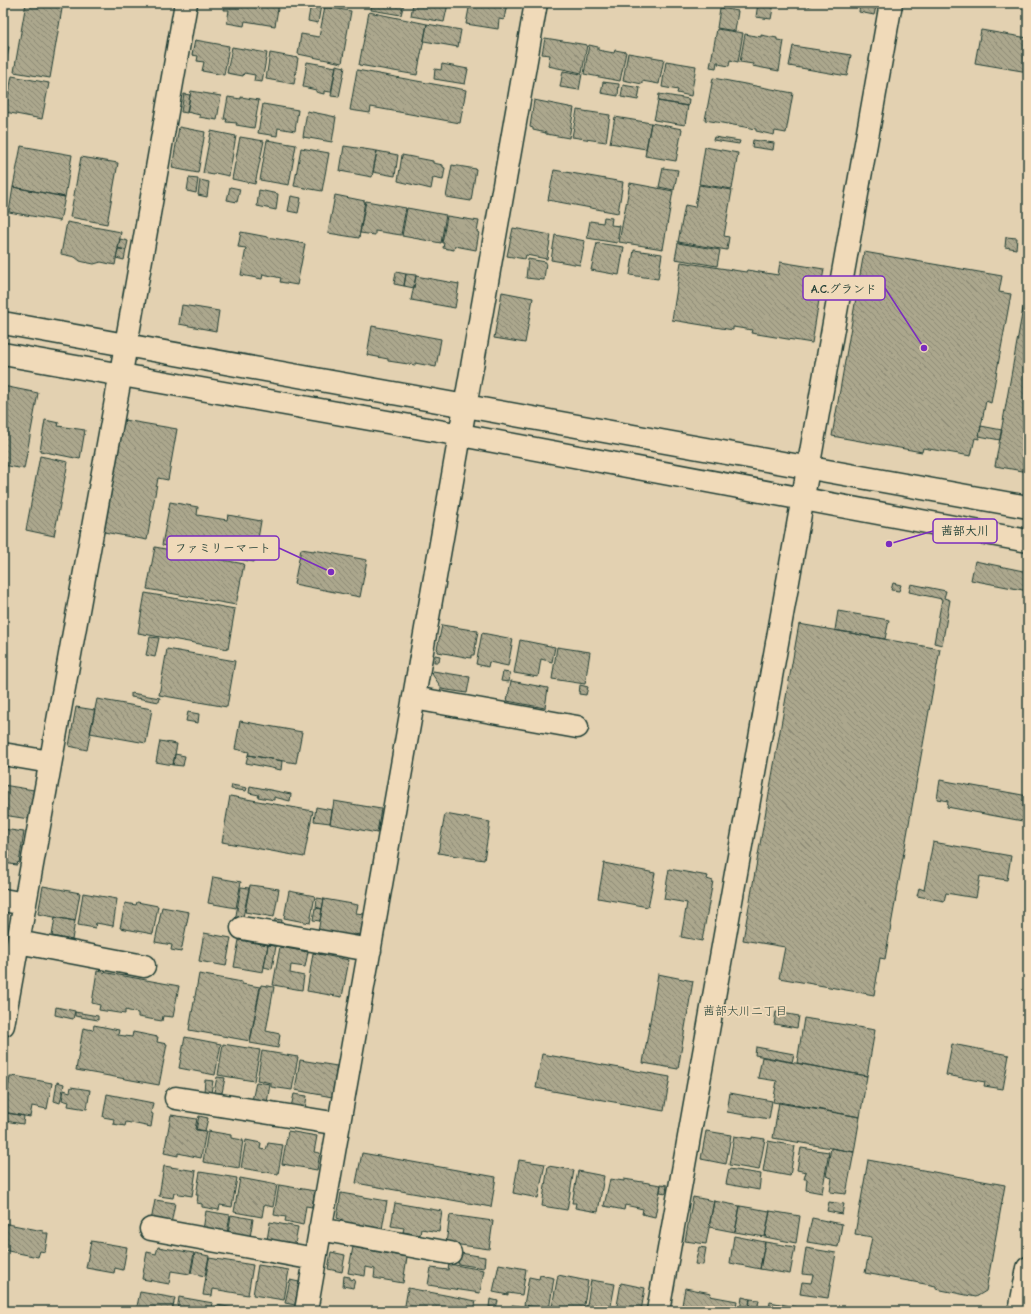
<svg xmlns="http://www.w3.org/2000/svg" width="1031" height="1314" viewBox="0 0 1031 1314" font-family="'Comic Neue','Klee One',sans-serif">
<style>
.building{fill:url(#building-back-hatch);stroke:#1f3d34}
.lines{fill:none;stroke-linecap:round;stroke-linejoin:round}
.minor-casing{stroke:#1f3d34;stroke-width:25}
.tertiary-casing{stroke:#1f3d34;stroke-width:25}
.secondary-casing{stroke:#1f3d34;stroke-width:25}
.minor{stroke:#f0dab9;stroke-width:22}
.tertiary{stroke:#f0dab9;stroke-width:22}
.secondary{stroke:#f0dab9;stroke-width:22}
.labels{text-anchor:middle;stroke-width:3.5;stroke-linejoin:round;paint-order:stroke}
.neighbourhood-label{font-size:12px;fill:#1f3d34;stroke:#f0dab9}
.leader{fill:none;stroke:#7b2cbf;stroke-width:1.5}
.callout-dot{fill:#7b2cbf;stroke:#f0dab9;stroke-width:1.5}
.callout{fill:#f0dab9;stroke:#7b2cbf;stroke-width:1.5}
.callout-label{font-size:12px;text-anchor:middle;font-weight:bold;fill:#1f3d34}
</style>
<defs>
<pattern id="building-back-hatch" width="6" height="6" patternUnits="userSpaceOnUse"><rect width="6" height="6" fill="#aca78d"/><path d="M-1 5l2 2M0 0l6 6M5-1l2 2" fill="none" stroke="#8b8974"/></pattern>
</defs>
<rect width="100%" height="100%" fill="#e3d1b1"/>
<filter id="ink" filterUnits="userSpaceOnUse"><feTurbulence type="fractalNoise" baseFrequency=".025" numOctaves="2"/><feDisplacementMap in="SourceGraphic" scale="8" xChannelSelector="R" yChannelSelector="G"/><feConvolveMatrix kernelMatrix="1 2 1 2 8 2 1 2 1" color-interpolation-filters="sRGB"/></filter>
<g filter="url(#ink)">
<path class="building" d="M26,3H63L50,78L14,72Z
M225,3H279L275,26L245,21L244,26L227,23L229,10H224Z
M311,3L321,5L318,23L308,21Z
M372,3H404L401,15L371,10Z
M413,3L448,4L444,22L411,16Z
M470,3H507L504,20L499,19L498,29L466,24Z
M758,3H774L771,19L756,17Z
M802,3H811L810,6L802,5Z
M860,3H877L874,15L859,12Z
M325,7L351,11L342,63L298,54L301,34L319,37Z
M720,8L738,11L735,31L717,28Z
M369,12L427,24L417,75L359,65Z
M427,24L461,30L458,47L424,41Z
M717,29L743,33L738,62L730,60L729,66L718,64L719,62H717L716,68L710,67Z
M981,30L1028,38V72L975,63Z
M745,34L761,37V35L777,38V40L784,41L779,71L752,66L753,64L740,62Z
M545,38L587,45L582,73L548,66L550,55L542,54Z
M195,40L229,46L224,75L202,71L204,62L197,61L198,56L192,55Z
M589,45L598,47V50L614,53L615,50L626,52L620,81L584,74Z
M3,46L9,47L3,81Z
M793,46L851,55L847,76L789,66Z
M232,47L267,53L262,82L254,81L255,75L244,73L243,76L227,73Z
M270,53L298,58L294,84L266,79Z
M628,53L664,59L659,84L642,81V84L623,80Z
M666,61L696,66L691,96L677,93L678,90L662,87Z
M307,62L336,67L331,92L324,91V94L316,92V90L303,87Z
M442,64L468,69L465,84L434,79L435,69L441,70Z
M336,65L345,67L339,97L331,96Z
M357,70L466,90L460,123L371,107L370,113L350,110Z
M563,71L582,74L579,90L560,87Z
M12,76L49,83L42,119L5,112Z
M713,78L793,93L786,133L775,131L774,135L756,131V129L705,120Z
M603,82L619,84L618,96L601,93Z
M623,85L640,88L638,100L621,97Z
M191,91L221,96L217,120L199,117L200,115L187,112Z
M184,94L190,95L187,113L181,112Z
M659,94L689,99L688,106L658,101Z
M228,97L241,99V97L259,100L254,128L236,125L237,123L226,122L227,119H224Z
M534,100L574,108L569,138L546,134V133L533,130V128L530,127Z
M658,101L688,106L685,125L654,120Z
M263,104L298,110L295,131L278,128L277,136L258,133Z
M577,110L610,115L606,142L572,137Z
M307,111L336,117L332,142L303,137Z
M615,117L651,123L646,149L610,143Z
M651,123L682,129L676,161L645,156Z
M179,127L205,132L198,173L172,168Z
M211,131L236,136L229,176L215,173L214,175L203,173Z
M240,137L264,141L255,184L232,179Z
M714,137L740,141L739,144L713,140Z
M267,140L296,145L289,185L260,180Z
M753,140L774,143L773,150L752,147Z
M3,141L6,142L3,158Z
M21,146L72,155L65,197L13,187Z
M344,146L377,151L372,177L340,171Z
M705,147L738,153L732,189L699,184Z
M301,148L329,153L322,191L294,186Z
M377,151L398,155L395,176L373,172Z
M402,155L433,161V163L443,165V167L445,168L443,180L433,178L431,189L398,181Z
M81,157L118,163L107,224L70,217Z
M452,165L476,169L471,201L446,197Z
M663,168L678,170L674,190L659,187Z
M554,170L623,182L618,213L548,200Z
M189,178L198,179L196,193L187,191Z
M200,180L209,182L207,197L198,195Z
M630,183L673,191L663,249L619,242Z
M699,185L732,190L724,236L729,237L727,250L678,242L685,205L695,207Z
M13,187L65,197L60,221L9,212Z
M230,187L240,189L237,202L227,200Z
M259,190L278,194L276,210L257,206Z
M335,195L365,201L359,238L328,233Z
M291,196L301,198L298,213L288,211Z
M366,201L406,208L401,235L375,231V235L360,233Z
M407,208L446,215L441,243L402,236Z
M447,216L479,221L477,232H479L476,250L455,246L454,250L443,248L444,243H442Z
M604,217L612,218L611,225L620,226L617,243L587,238L590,221L603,223Z
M67,222L121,232L115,265L101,262L94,264L84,262L80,261L75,257L61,254Z
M513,228L551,235L547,259L526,255L525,259L507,256Z
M241,232L305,244L297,285L280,282L281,278L263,274L262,279L241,275L246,248L238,247Z
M555,235L585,241L580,265L551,260Z
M1006,237L1017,238L1016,249L1005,247Z
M120,239L128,241L126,250L118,248Z
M597,243L624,247L619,275L591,270Z
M678,243L720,250L717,266L675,259Z
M118,249L126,250L124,260L116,258Z
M634,250L662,254L658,279L630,275Z
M864,252L1002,276L999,292L1011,294L991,403L986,401L979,436V439L975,438L971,456L923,448L922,452L832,436Z
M528,259L546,262L544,280L526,278Z
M681,262L746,272L747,270L778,275L780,262L824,269L812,343L751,333L752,330L733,327V330L672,320Z
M396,272L406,274L404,286L394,284Z
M406,274L416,275L414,288L404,286Z
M416,276L459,284L455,308L411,300Z
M1028,280V472L995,466Z
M502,292L533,298L525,343L494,338Z
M182,305L219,311L216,331L179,324Z
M372,326L441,339L436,367L415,363V365L388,361V359L367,355Z
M3,386L38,393L24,469L3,465Z
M45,420L59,423L58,426L85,430L80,459L40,451Z
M124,420L177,429L168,480L158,478L147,540L104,532Z
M981,426L1002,430L1000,440L979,436Z
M40,456L68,462L54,536L26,530Z
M170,502L198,507L197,515L227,520L228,515L261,521L254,562L162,545Z
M155,547L244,564L236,605L147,589Z
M301,549L314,551V550L367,560L360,597L294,584Z
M975,561L1028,572V591L971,580Z
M893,583L901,585L899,591L891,590Z
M911,584L946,591L944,598L950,600L942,645L934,643L942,599L909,592Z
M145,593L235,609L228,649L138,633Z
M838,611L889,620L885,639L835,630Z
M799,624L940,649L885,959L880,958L874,995L779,978L785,947L743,940Z
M442,625L478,631L474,655H471V658L438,652V650L437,649Z
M482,633L513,639L508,666L489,662L488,667L476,664Z
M150,637L159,638L155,657L146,655Z
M520,640L555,647L552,662L541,659L538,677L514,673Z
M557,647L590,652L585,684L552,679Z
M167,649L235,661L227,707L159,695Z
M435,655L440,656L439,662H434Z
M433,671L470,677L467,693L441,689V687L432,674Z
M503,672L510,673L509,682L501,681Z
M511,681L548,688L545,708L507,701Z
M580,685L588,687L586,695L579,694Z
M131,693L160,698L159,702L131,697Z
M97,699L152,709L146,743L90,733Z
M76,707L95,710L87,750L69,746Z
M188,712L199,714L198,723L186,721Z
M240,721L302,732L296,763L248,755L249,752L235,749Z
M160,741L177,744L173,765L156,762Z
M175,754L185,756L183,766L173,765Z
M248,755L282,761L281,770L246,763Z
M940,780L1028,796V822L947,807L948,801L937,799Z
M3,785L34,790L29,819L3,815Z
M232,785L247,788L246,791L231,789Z
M250,786L291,794L290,801L274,797V800L258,797L259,795L249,793Z
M230,796L313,811L304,857L222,842Z
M334,801L381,809L377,833L330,824Z
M316,807L332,810L330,823L314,821Z
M445,814L490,822L484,860L438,853Z
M3,829L24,832L19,863L18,862L17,865L3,863Z
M933,842L1011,856L1007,880L980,876L976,898L946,893L944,901L917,896L919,888L924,890Z
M604,863L655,873L648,907L598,898Z
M669,869L708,876L707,879L713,881L702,941L681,937L687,903L664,899Z
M213,877L241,882L236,908L208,903Z
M250,885L279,889L274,917L245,912Z
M43,886L80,893L75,921L38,914Z
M241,887L249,888L242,922L235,921Z
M289,891L315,896L310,923L284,918Z
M83,893L117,899L113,926L96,923L95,928L78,925Z
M317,898L324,899L322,909L316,907Z
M324,899L358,905L356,913L364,914L361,935L353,934L352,938L318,932Z
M137,902L158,906L153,934L120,928L125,903L136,905Z
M162,907L189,912L181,952L171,950L172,945L155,942Z
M315,908L322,909L320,921L313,920Z
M55,917L75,921L72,940L52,936Z
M275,919L282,920L281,926H274Z
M204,933L231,938L226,966L199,961Z
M239,940L268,945L263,972L234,967Z
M268,945L276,946L272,969L264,967Z
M280,947L308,952L305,967L291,965L290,973L304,976L302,990L273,985Z
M313,953L349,960L342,997L307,991Z
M97,971L179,986L173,1017L163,1016L162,1021L138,1017V1013L125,1010V1014L99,1010L100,1005L92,1003Z
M199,974L242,982V984L260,987L250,1041L189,1030Z
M658,974L693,981L678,1069L643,1063Z
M261,985L274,987L266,1031L280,1034L278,1048L250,1043Z
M56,1007L75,1011L73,1019L55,1015Z
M75,1012L98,1016V1020L75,1016Z
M776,1012L799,1016L797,1028L774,1024Z
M804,1018L875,1030L867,1076L797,1063Z
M94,1025L119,1030L118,1035L132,1037L133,1032L158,1037L157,1042L167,1044L159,1085L76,1070L83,1028L93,1030Z
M185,1037L221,1044L215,1075L179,1068Z
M223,1044L260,1050L254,1081L218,1075Z
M952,1044L1009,1055L1003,1089L984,1086L985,1082L946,1075Z
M756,1047L794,1054L792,1062L755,1055Z
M262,1051L298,1057L292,1090L271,1087V1083L257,1080Z
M542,1054L670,1077L664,1111L536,1088Z
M762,1057L867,1076L860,1117L773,1102L777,1081L758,1078Z
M300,1060L337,1066L332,1097L295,1090Z
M14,1076L52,1083L47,1109L32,1106L30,1117L4,1112L10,1077H13Z
M217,1077L225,1078L222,1093L214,1092Z
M205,1080L213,1081L211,1093L204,1092Z
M57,1082L64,1084L60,1103L54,1101Z
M256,1082L270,1084L267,1103L252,1101Z
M71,1087L90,1090L87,1109L68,1106L69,1102L62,1100L64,1090L70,1092Z
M730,1093L772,1101L769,1119L727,1112Z
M107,1094L153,1103L151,1113L153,1114L151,1127L126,1122L125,1126L113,1124L114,1119L103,1117Z
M294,1094L307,1096L305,1109L291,1107Z
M779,1102L860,1117L854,1152L773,1138Z
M6,1113L24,1116L23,1124L5,1121Z
M171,1115L197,1119L195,1129L206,1131L201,1158L178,1153V1156L164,1153Z
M199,1116L208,1118L205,1131L196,1130Z
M208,1131L231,1135V1138L243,1140L239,1168L203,1162Z
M288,1131L317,1136L314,1152L320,1153L317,1170L282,1164Z
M706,1131L731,1135L726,1164L701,1159Z
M734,1136L752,1139V1137L765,1139L759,1170L729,1165Z
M246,1140L261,1143L260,1149L266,1150L268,1143L283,1145L278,1174L241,1168Z
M768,1141L795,1146L790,1176L763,1171Z
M801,1148L829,1152L822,1193L806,1190L807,1179H804L806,1172L797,1170Z
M831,1148L854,1152L846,1194L830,1192L832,1178L826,1176Z
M362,1153L496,1177L491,1207L356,1183Z
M519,1160L545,1164L538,1198L513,1193Z
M868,1160L1005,1185L986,1291L976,1297L936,1289V1286L865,1273L872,1237L855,1234Z
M164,1166L196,1171L192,1196L174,1193L173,1198L159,1196Z
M548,1166L574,1170L567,1210L542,1206Z
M729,1169L761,1174L759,1190L726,1184Z
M578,1171L604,1176L598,1212L575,1208L576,1203H572Z
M200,1172L237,1178L232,1207L220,1205L219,1210L202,1207V1204L197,1203L198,1195H196Z
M240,1178L277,1185L273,1207L264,1205L262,1217L234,1212Z
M610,1179L624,1181V1179L661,1185L655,1217L642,1214L643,1209L625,1205L624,1210L604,1206Z
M661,1184L667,1185L666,1193L660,1192Z
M279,1185L315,1191L312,1207L306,1206L303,1225L285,1221L286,1217L274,1215Z
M341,1193L387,1201L382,1229L343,1222V1220L337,1218Z
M693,1197L714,1201L706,1244L685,1241Z
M155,1200L175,1203L171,1224L151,1221Z
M714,1201L740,1206L735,1232L709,1227Z
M829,1202L844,1204L842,1214L827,1211Z
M395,1203L442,1211L439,1232L421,1229L420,1235L403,1232L404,1228L391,1226Z
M740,1206L770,1211L765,1237L735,1232Z
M206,1211L230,1215L227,1234L203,1230Z
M770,1211L800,1216L796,1243L765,1237Z
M231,1215L253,1219L250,1237L228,1234Z
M450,1215L493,1221L489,1249L446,1243Z
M812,1218L842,1224L838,1247L807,1242Z
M270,1222L298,1227L295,1245L267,1240Z
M3,1223L43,1231V1233H48L45,1252L40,1251L38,1257L3,1250Z
M734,1236L765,1242L760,1269L730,1263Z
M91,1241L127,1247L123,1270L115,1268L114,1273L86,1268Z
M765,1242L795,1247L790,1274L760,1269Z
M158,1247L194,1253L190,1274L171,1271L169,1284L142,1279L147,1252L156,1254Z
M353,1247L407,1257L403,1283L374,1278L375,1269L366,1267L365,1276L348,1273Z
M699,1247L706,1248L703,1265L695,1264Z
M806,1248L836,1253L828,1298L800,1294L802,1282L811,1283L813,1275L802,1274Z
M331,1252L345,1255L342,1272L328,1269Z
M195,1253L209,1256L205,1276L191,1273Z
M460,1253L485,1257L484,1268L458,1264Z
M209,1258L253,1265L248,1295L213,1289L212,1296L203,1295Z
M449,1264L484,1270L480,1293L428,1285L431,1268L448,1270Z
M499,1264L526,1269L522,1295L508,1293V1295L493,1292Z
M258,1265L289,1270L284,1300L253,1295Z
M540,1275L554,1278L549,1310L524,1305L529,1277L539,1279Z
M558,1275L588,1281L583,1311H553L554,1308L552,1307Z
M344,1276L350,1277V1279L355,1280L353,1288L343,1286Z
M290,1280L299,1282L295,1305L285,1303Z
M591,1280L615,1284L610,1311H586Z
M621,1283L645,1288L641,1311H616Z
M408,1288L476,1301L474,1311H404Z
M685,1288L711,1293L710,1296L737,1301L735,1311H681Z
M140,1292L175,1298L172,1311H136Z
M179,1297L213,1303L211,1311H177Z
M742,1297L750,1299L748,1311H740Z
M490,1299L498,1301L496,1308L489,1307Z
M750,1299L759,1300L757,1311H748Z
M770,1302L796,1307L795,1311H766V1309H769Z
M217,1305L251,1311H216Z
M512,1305L520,1306L519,1311H511Z
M524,1306L549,1311H523Z
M804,1308L817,1310V1311H797L798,1309L804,1311Z"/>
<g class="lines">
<defs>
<path id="minor" d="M414,698L577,727
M3,754L50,762
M3,900L25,904
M242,928L370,950
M18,942L144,966
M3,1025L126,345L186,3
M176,1098L339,1124
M151,1229L315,1259
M320,1229L450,1253
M306,1311L536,3
M658,1311L891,3"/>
<path id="tertiary" d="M3,323L1028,507
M3,354L461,435L1028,541"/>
<path id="secondary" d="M1020,1311L1028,1268"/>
</defs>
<use href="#minor" class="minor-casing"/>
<use href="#tertiary" class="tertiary-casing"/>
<use href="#secondary" class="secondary-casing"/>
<use href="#minor" class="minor"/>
<use href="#tertiary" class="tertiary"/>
<use href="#secondary" class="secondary"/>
</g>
</g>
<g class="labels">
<g class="neighbourhood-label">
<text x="745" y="1015">茜部大川二丁目</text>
</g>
</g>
<path class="leader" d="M924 348L885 288M889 544L933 531M331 572L279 548"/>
<g class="callout-dot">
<circle cx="924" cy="348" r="4"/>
<circle cx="889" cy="544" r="4"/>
<circle cx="331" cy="572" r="4"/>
</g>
<g class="callout">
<rect x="803" y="276" width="82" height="24" rx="4"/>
<rect x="933" y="519" width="64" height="24" rx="4"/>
<rect x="167" y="536" width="112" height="24" rx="4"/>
</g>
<g class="callout-label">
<text x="844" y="293">A.C.グランド</text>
<text x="965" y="535">茜部大川</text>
<text x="223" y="552">ファミリーマート</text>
</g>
<rect width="1031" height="1314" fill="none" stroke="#f0dab9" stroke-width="16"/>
<rect x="8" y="8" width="1015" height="1298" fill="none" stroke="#1f3d34" stroke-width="1.5" filter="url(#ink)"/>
</svg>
